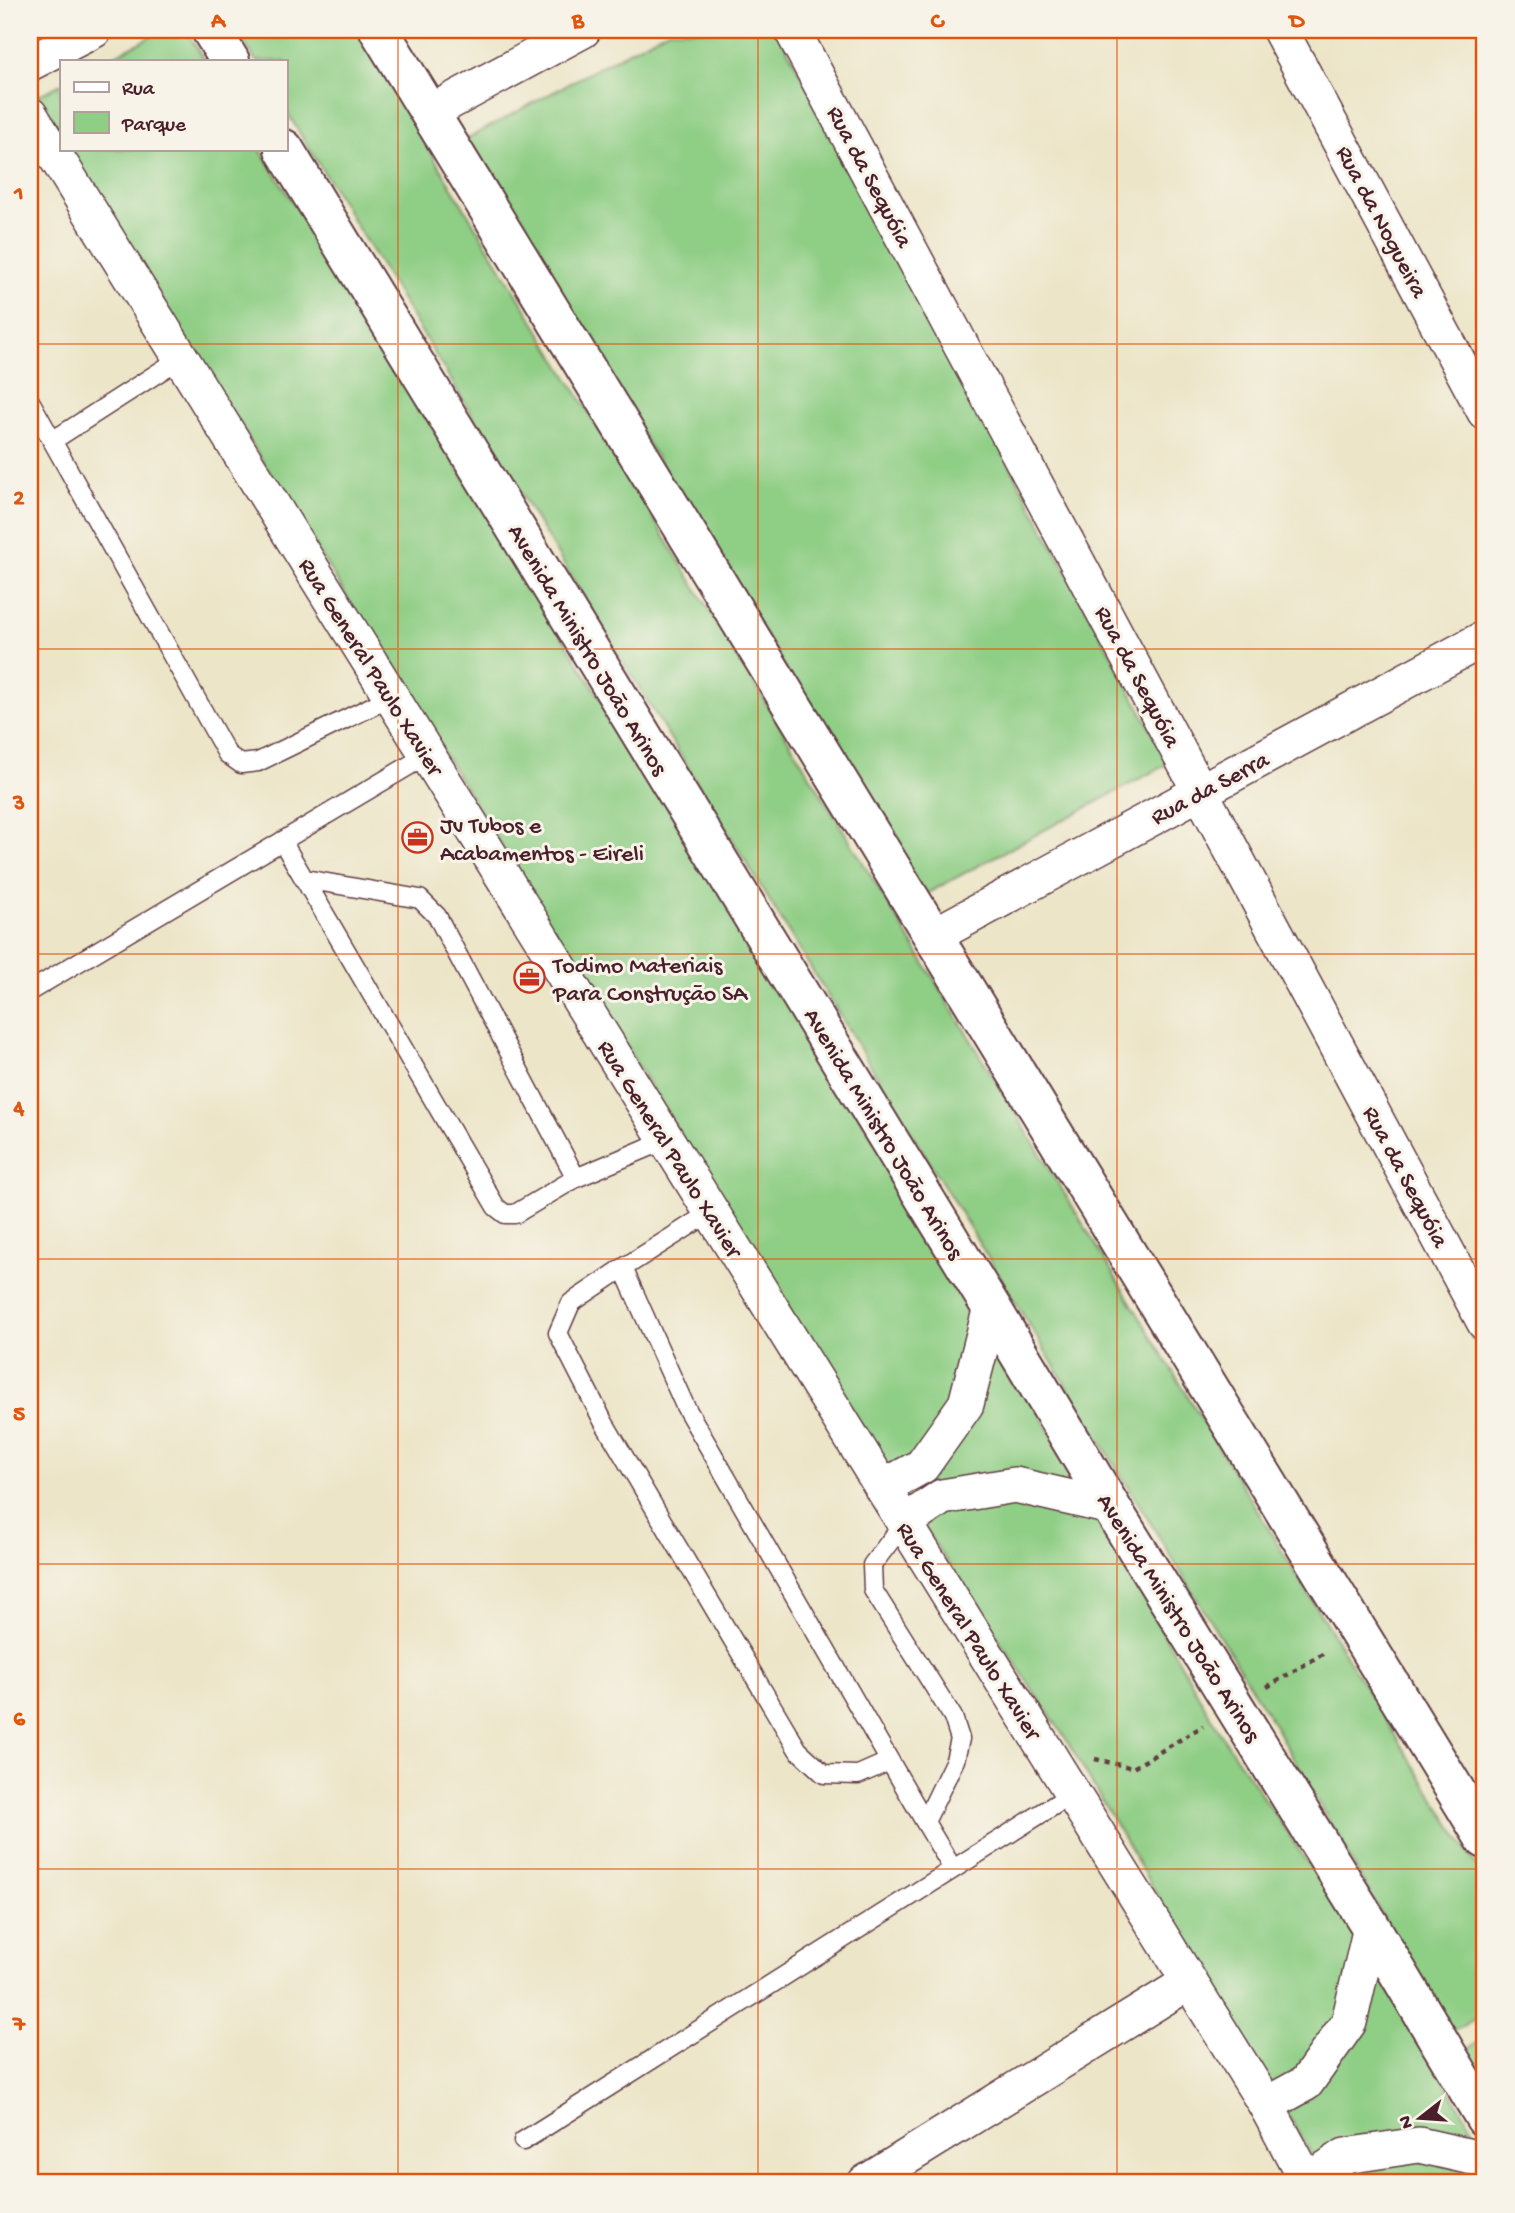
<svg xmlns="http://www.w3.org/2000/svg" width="1515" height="2213" viewBox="0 0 1515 2213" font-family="'Gochi Hand',sans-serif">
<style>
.green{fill:#8fce85;stroke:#6c7658;stroke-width:2}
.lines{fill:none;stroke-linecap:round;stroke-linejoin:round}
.lane-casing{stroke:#623d43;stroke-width:21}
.street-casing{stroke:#623d43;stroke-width:38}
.primary-casing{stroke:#623d43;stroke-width:42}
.path{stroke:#623d43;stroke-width:4.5;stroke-dasharray:5 5;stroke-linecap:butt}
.lane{stroke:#fff;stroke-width:18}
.street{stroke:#fff;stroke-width:35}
.primary{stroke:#fff;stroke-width:38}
.grid{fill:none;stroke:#e0560e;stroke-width:2;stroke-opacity:0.55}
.labels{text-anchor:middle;stroke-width:6;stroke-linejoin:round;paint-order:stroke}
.street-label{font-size:24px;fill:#4a1f2b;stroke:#f7f3e8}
.poi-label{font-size:24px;fill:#4a1f2b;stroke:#f7f3e8;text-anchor:start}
.neatline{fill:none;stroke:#e0560e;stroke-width:2.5}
.grid-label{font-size:23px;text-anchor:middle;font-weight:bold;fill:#e0560e}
</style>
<rect width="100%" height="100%" fill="#f7f3e8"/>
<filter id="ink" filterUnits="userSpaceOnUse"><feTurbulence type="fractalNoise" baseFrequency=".0143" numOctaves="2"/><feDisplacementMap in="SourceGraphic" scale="14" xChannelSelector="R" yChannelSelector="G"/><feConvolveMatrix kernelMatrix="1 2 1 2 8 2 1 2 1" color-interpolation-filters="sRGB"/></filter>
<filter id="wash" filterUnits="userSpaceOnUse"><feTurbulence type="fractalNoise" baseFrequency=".00686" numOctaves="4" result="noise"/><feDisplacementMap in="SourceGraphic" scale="28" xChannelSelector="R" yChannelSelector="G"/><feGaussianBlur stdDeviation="1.57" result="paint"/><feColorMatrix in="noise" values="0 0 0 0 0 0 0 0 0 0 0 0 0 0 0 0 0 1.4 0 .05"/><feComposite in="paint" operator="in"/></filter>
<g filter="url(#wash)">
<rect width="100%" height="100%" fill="#ece5c8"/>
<path class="green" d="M164,30H186L205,61H104Z
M237,30H356L1360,1679L1485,1880V2013L1452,2032L1404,1954L1276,1728L285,109V61H256Z
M668,30H777L1169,763L924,895L463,141Z
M61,84V136L37,96Z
M69,149H260L994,1334L1220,1733L1355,1933L1485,2149V2183H1329L1204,1976L1066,1739L927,1532Z
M1485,2038V2107L1456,2056Z"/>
</g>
<g filter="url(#ink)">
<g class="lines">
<defs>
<path id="lane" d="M30,401L227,754L241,764L258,762L391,697
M52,441L181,358
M282,841L496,1207L505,1214H515L576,1178L666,1140
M305,879L420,899L437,916L576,1178
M30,991L427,755
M623,1268L711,1212
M904,1523L872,1565L873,1590L953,1717L960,1739L955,1760L925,1822L953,1869
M890,1761L858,1775L824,1774L798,1750L603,1421L558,1333L571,1303L623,1268L685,1406L925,1822
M523,2141L1072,1794"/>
<path id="street" d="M792,30L1485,1323
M1280,30L1485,412
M30,63L94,30
M429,113L583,30
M30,115L1266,2105L1308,2183
M933,936L1485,638
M882,1488L922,1466L966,1404L991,1307
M904,1523L942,1497L1015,1485L1111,1507
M1266,2105L1306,2083L1349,2022L1371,1927
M1307,2182L1345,2156L1419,2145L1485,2160
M865,2183L1189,1982"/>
<path id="primary" d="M211,30L230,61
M379,30L1485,1839
M284,149L991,1307L1111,1507L1371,1927L1485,2118"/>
</defs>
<use href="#lane" class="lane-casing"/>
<use href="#street" class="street-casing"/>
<use href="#primary" class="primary-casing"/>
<path class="path" d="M1267,1687L1326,1652
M1095,1759L1133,1768L1203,1726"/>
<use href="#lane" class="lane"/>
<use href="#street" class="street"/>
<use href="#primary" class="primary"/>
</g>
</g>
<path class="grid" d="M398,30V2183M758,30V2183M1117,30V2183M30,344H1485M30,649H1485M30,954H1485M30,1259H1485M30,1564H1485M30,1869H1485"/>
<defs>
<symbol id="office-ring" viewBox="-11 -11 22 22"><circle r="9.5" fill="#f7f3e8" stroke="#c8321e" stroke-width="1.5"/><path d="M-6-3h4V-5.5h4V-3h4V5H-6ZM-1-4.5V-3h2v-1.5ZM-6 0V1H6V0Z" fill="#c8321e"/></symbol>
</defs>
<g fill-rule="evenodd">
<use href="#office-ring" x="400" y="820" width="35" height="35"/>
<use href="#office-ring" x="512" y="960" width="35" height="35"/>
</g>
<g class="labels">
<g class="street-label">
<text transform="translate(871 176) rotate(62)" y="8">Rua da Sequóia</text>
<text transform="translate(1383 221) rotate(62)" y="8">Rua da Nogueira</text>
<text transform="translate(589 649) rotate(59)" y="8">Avenida Ministro João Arinos</text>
<text transform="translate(372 666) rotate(58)" y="8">Rua General Paulo Xavier</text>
<text transform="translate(1139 676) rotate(62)" y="8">Rua da Sequóia</text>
<text transform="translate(1209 787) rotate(-28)" y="8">Rua da Serra</text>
<text transform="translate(885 1133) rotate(59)" y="8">Avenida Ministro João Arinos</text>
<text transform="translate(671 1148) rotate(58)" y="8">Rua General Paulo Xavier</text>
<text transform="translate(1407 1176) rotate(62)" y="8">Rua da Sequóia</text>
<text transform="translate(1180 1617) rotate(58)" y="8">Avenida Ministro João Arinos</text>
<text transform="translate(970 1630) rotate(58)" y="8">Rua General Paulo Xavier</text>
</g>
<g class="poi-label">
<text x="440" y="832">Jv Tubos e<tspan x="440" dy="28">Acabamentos - Eireli</tspan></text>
<text x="553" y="972">Todimo Materiais<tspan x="553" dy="28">Para Construção SA</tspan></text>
</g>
</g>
<rect width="1515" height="2213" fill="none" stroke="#f7f3e8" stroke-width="77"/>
<rect x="60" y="60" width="228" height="91" fill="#f7f3e8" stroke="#b29e9c" stroke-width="2"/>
<rect x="74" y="82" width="35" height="10" fill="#ffffff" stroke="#b29e9c" stroke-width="2"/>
<text x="122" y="94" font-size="21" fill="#4a1f2b">Rua</text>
<rect x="74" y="112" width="35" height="21" fill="#8fce85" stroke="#b29e9c" stroke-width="2"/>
<text x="122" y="130" font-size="21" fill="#4a1f2b">Parque</text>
<g transform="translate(1420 2118) rotate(253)" stroke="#f7f3e8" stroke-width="5" paint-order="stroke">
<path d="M0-5L12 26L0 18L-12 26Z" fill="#4a1f2b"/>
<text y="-10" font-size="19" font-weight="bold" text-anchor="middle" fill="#4a1f2b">N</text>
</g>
<rect x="38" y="38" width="1438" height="2136" class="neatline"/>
<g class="grid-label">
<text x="218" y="27">A</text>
<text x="578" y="27">B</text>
<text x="937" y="27">C</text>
<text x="1297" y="27">D</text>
<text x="19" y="199">1</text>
<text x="19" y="504">2</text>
<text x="19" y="809">3</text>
<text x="19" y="1114">4</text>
<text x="19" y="1420">5</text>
<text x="19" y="1725">6</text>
<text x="19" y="2030">7</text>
</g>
</svg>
